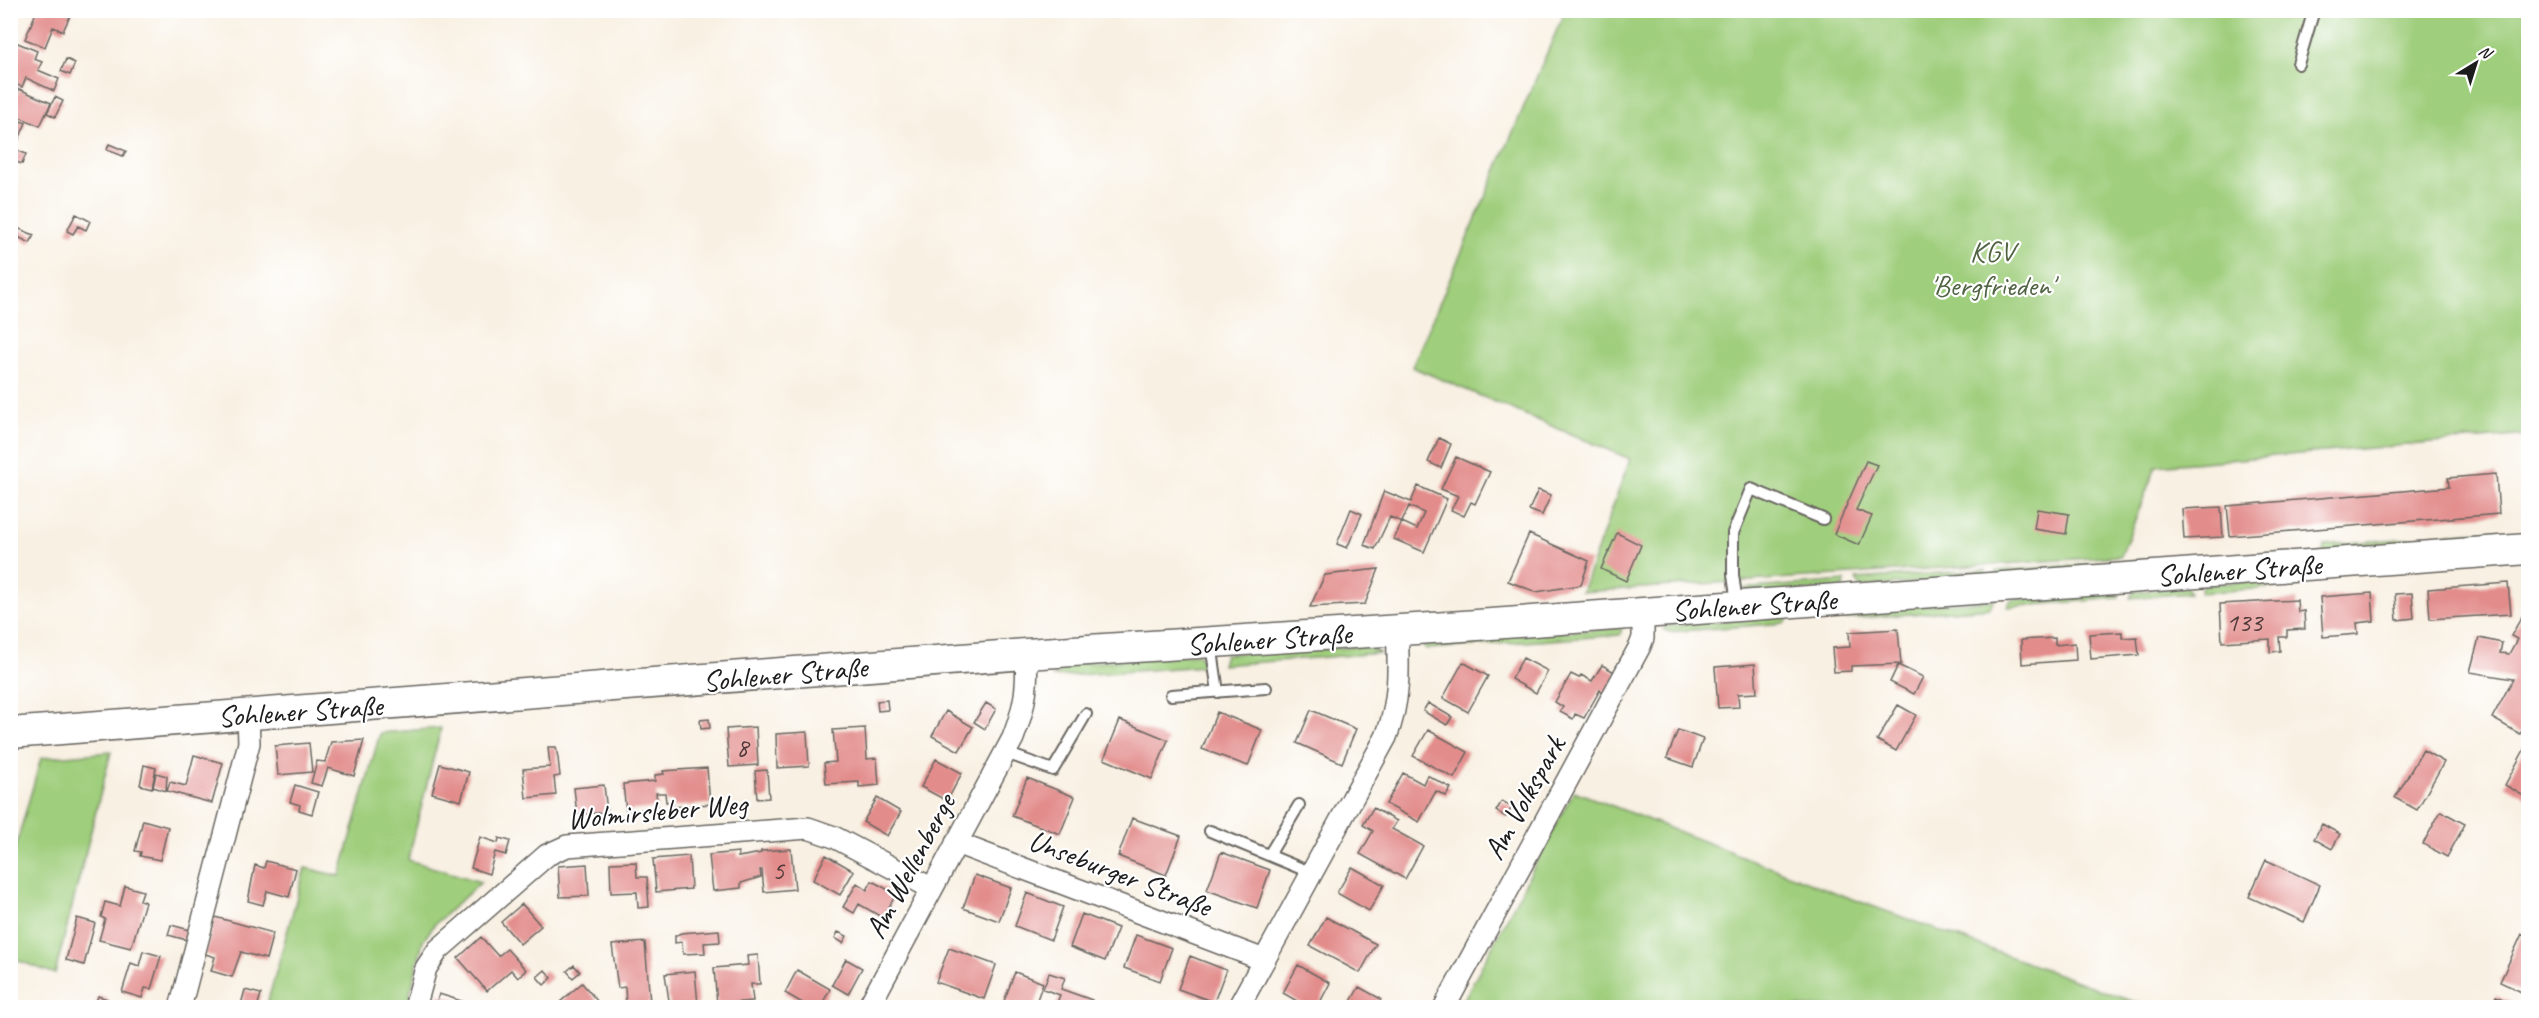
<svg xmlns="http://www.w3.org/2000/svg" width="2539" height="1018" viewBox="0 0 2539 1018" font-family="Caveat,sans-serif">
<style>
.green{fill:#9fce7b;stroke:#5e754c;stroke-width:1.5}
.building{fill:#e28c8b}
.lines{fill:none;stroke-linecap:round;stroke-linejoin:round}
.lane-casing{stroke:#696661;stroke-width:14}
.street-casing{stroke:#696661;stroke-width:24}
.secondary-casing{stroke:#696661;stroke-width:33}
.lane{stroke:#fff;stroke-width:10}
.street{stroke:#fff;stroke-width:21}
.secondary{stroke:#fff;stroke-width:30}
.labels{text-anchor:middle;stroke-width:4.5;stroke-linejoin:round;paint-order:stroke}
.number-label{font-size:27px;fill:#4e3838}
.park-label{font-size:30px;fill:#506342;stroke:#fff}
.street-label{font-size:30px;fill:#1c1c1c;stroke:#fff}
</style>
<rect width="100%" height="100%" fill="#fff"/>
<filter id="ink" filterUnits="userSpaceOnUse"><feTurbulence type="fractalNoise" baseFrequency=".0167" numOctaves="2"/><feDisplacementMap in="SourceGraphic" scale="12" xChannelSelector="R" yChannelSelector="G"/><feConvolveMatrix kernelMatrix="1 2 1 2 8 2 1 2 1" color-interpolation-filters="sRGB"/></filter>
<filter id="wash" filterUnits="userSpaceOnUse"><feTurbulence type="fractalNoise" baseFrequency=".008" numOctaves="4" result="noise"/><feDisplacementMap in="SourceGraphic" scale="24" xChannelSelector="R" yChannelSelector="G"/><feGaussianBlur stdDeviation="1.35" result="paint"/><feColorMatrix in="noise" values="0 0 0 0 0 0 0 0 0 0 0 0 0 0 0 0 0 1.4 0 .05"/><feComposite in="paint" operator="in"/></filter>
<g filter="url(#wash)">
<rect width="100%" height="100%" fill="#f8f0e2"/>
<path class="green" d="M1565,11H2528V435L2156,466L2121,556L1582,592L1630,459L1412,367Z
M2502,530L2506,540L2426,546L2420,536Z
M2412,538L2410,545L2323,553L2324,545Z
M2174,558L2175,564L1995,577L1996,571Z
M1986,570L1985,577L1860,587L1856,579Z
M2295,578L2294,586L2200,593L2202,585Z
M1845,581L1844,588L1745,595L1742,589Z
M2186,587L2190,593L2130,598L2133,592Z
M2116,591L2119,598L2007,607L2011,600Z
M1994,600L1990,608L1832,620V612Z
M1790,616L1785,623L1669,632L1663,629L1665,626Z
M1622,628L1620,635L1427,649L1423,646L1428,641Z
M1357,647L1369,648L1380,653L1222,665L1225,654Z
M1199,654L1204,666L1052,677L1072,664Z
M441,728L408,860L481,882L434,925L423,941L407,1007L266,1008L305,868L340,876L380,733Z
M111,752L55,974L11,958V863L41,758Z
M1574,791L1842,895L2148,1007H1460Z"/>
<g id="blocks">
<path class="building" d="M37,10H65L71,14L63,31L53,27L45,47L25,39Z
M13,41L37,51L34,59L42,62L38,70L59,79L54,91L26,78L22,87L10,82V45Z
M66,59L75,63L70,75L61,71Z
M19,89L51,103L40,126L10,113Z
M55,97L63,101L55,117L47,113Z
M10,117L26,123L16,146L10,144Z
M109,144L126,151L123,156L107,150Z
M12,148L26,154L22,164L10,160Z
M76,214L90,221L86,230L78,226L73,234L67,231Z
M10,225L34,235L30,243L18,237L10,254Z
M1439,438L1451,444L1441,468L1428,462Z
M1456,457L1490,472L1475,504L1471,502L1464,516L1451,510L1458,496L1441,489Z
M1866,461L1877,465L1856,510L1872,516L1859,545L1834,534Z
M2496,474L2499,514L2230,536L2227,506L2449,487L2448,478Z
M2523,478H2528V511H2525Z
M1418,486L1447,499L1424,552L1394,539L1402,522L1417,529L1424,513L1409,506L1402,522L1390,517L1375,549L1364,545L1384,491L1411,502Z
M1538,490L1551,495L1542,515L1529,510Z
M2221,507L2223,537L2184,539L2182,509Z
M1351,509L1362,514L1347,548L1337,544Z
M2037,509L2069,514L2066,534L2034,529Z
M1617,533L1641,545L1626,581L1601,569Z
M1529,534L1589,561L1581,585L1536,592L1508,581Z
M1379,569L1365,604L1310,607L1325,575Z
M2508,583L2511,614L2430,619L2428,589Z
M2372,593L2374,621L2357,623L2358,634L2323,637L2320,597Z
M2412,593L2414,618L2397,620L2395,594Z
M2297,600L2298,612L2304,611L2305,629L2287,630V637H2279L2280,651L2270,652V639L2222,642L2220,604Z
M2525,611L2528,612V720L2520,734L2492,718L2513,679L2470,672L2479,638L2502,643L2500,653L2509,654L2517,639L2511,636Z
M1898,629L1901,664L1851,666V671L1834,672L1832,648L1850,647L1849,632Z
M2122,632V638L2137,637L2139,655L2091,659L2089,634Z
M2055,638V645L2075,643L2076,660L2022,664L2021,640Z
M1523,658L1548,671L1536,693L1511,679Z
M1463,662L1488,676L1468,712L1443,698Z
M1755,664L1757,693L1738,694L1739,707L1718,708L1715,667Z
M1602,665L1618,674L1607,694L1600,690L1584,718L1575,714L1573,719L1560,712L1563,707L1555,702L1571,674L1579,678L1581,675L1592,681Z
M1898,665L1923,677L1914,694L1890,682Z
M887,700L888,710L878,711L877,701Z
M986,703L996,709L985,729L974,722Z
M1428,703L1452,717L1447,725L1423,711Z
M1898,705L1916,715L1896,751L1877,740Z
M1311,710L1356,729L1342,763L1297,743Z
M946,711L973,727L959,751L932,736Z
M1217,712L1262,730L1248,766L1202,749Z
M709,719L710,728L701,729L700,720Z
M1120,720L1168,740L1152,779L1104,759Z
M756,727L758,765L729,767L726,729Z
M865,728L867,759L877,758L879,785L859,787V782L826,784L824,763L836,762L833,730Z
M1428,730L1468,752L1454,778L1413,756Z
M1678,730L1703,739L1693,767L1667,758Z
M807,732L809,766L777,768L776,734Z
M364,740L354,776L328,768L322,786L311,783L317,761L325,762L331,742Z
M309,743L312,772L278,775L275,746Z
M548,747H556L558,758L560,776L554,777L556,795L526,798L523,769L550,767Z
M2423,750L2444,762L2417,810L2395,798Z
M2524,750L2528,753L2527,798L2505,785Z
M194,755L223,763L212,803L167,791L170,782L186,786Z
M936,759L962,773L947,801L921,787Z
M440,764L469,772L461,801L432,793Z
M144,765L156,768L152,788L140,785Z
M707,768L710,804L673,807V802H666L665,793H656L658,808L626,811L623,784L655,781V775L664,774L663,771Z
M767,770L769,798L757,799L755,771Z
M156,773L167,776L166,791L153,787Z
M1403,773L1423,784L1427,775L1451,788L1446,796L1436,791L1419,822L1386,804Z
M1027,778L1075,797L1060,834L1012,816Z
M295,785L318,792L312,814L299,810L300,805L290,802Z
M604,785L607,812L577,815L574,788Z
M877,798L901,812L887,836L863,822Z
M1502,801L1512,807L1506,817L1496,811Z
M1373,808L1397,821L1392,829L1423,846L1405,879L1360,854L1373,831L1363,825Z
M2441,811L2465,824L2447,857L2423,844Z
M1132,818L1181,836L1166,875L1118,856Z
M143,820L168,827L160,860L140,856L141,852L135,851Z
M2322,824L2340,834L2332,849L2314,839Z
M480,837L498,843L499,838L510,841L506,855L495,852L489,874L471,868Z
M791,849L795,889L764,892L762,870H760L761,877L741,883V888L713,891L709,855L738,852V857L761,853V851Z
M1221,852L1270,870L1257,908L1207,890Z
M826,855L854,871L840,895L813,880Z
M689,856L691,889L656,892L653,859Z
M2266,860L2320,885L2304,922L2249,897Z
M266,861L296,869L289,897L267,891L263,905L248,901L255,865L264,868Z
M636,862L637,877H647L649,907L638,908L637,892L611,893L610,863Z
M587,864L589,896L560,897L558,866Z
M1352,867L1384,885L1369,911L1337,893Z
M975,875L1011,888L999,921L963,908Z
M872,881L896,894L883,918L859,904L854,913L843,907L857,883L867,890Z
M125,886L143,891L140,900L145,902L131,948L99,940L105,919L101,917L105,902L120,906Z
M1027,893L1063,907L1051,940L1015,926Z
M522,904L541,926L520,944L501,922Z
M1082,914L1118,928L1105,961L1070,947Z
M215,917L273,933L266,959L241,952L232,977L211,971L215,957L205,954Z
M1326,917L1376,944L1360,973L1310,946Z
M77,918L95,923L84,965L66,960Z
M171,925L190,930L187,940L168,935Z
M719,930L720,942L704,943L705,953L683,954L682,942L675,943V936L681,933Z
M838,932L847,936L843,943L835,938Z
M2522,934L2528,937V995L2500,982Z
M1136,935L1172,948L1160,981L1124,968Z
M481,937L498,956L507,949L526,970L518,978L511,970L487,991L458,958Z
M645,942L650,1003L626,1006L625,987L618,988L612,945Z
M949,948L996,965L984,999L936,982Z
M143,951L161,956L151,989L145,988L142,998L122,992L131,963L139,966Z
M758,955L760,984H751L753,1001L717,1004L714,968L748,965L747,956Z
M1190,956L1226,970L1214,1002L1178,989Z
M846,959L862,968L848,994L832,985Z
M574,965L580,972L573,978L567,971Z
M1298,965L1330,983L1317,1008H1309L1283,993Z
M545,970L552,978L544,985L537,977Z
M797,970L830,989L820,1008H811L785,993Z
M695,971L698,1005L670,1007L665,974Z
M1015,972L1043,983L1034,1008H1020L1004,1001Z
M1049,973L1065,978L1061,989L1092,1000L1089,1008H1055L1060,995L1043,989Z
M582,983L603,1008H562L559,1003Z
M1359,987L1381,999L1376,1008H1353L1349,1005Z
M245,990L261,994L257,1008H240Z
M439,994L468,1003L467,1008H435Z
M98,996L108,999L105,1008H94Z
M2496,996L2522,1008H2491Z"/>
</g>
</g>
<g filter="url(#ink)">
<use href="#blocks" fill-opacity="0" stroke="#696661" stroke-width="1.5"/>
<g class="lines">
<defs>
<path id="lane" d="M2298,64L2314,10
M1737,603L1733,575V533L1751,489L1823,519
M1211,644L1218,692
M1171,695L1266,688
M1006,753L1053,770L1086,714
M1210,831L1312,873
M1269,855L1299,805"/>
<path id="street" d="M956,843L1264,960
M180,1008L249,743L248,715
M415,1008L426,968L438,950L547,855L567,846L808,828L834,837L931,888
M868,1008L1013,738C1025,706 1028,688 1026,654
M1238,1008L1386,737C1400,703 1399,666 1397,630
M1444,1008L1640,646L1643,638V613"/>
<path id="secondary" d="M10,733L1026,654L1463,626L2528,549"/>
</defs>
<use href="#lane" class="lane-casing"/>
<use href="#street" class="street-casing"/>
<use href="#secondary" class="secondary-casing"/>
<use href="#lane" class="lane"/>
<use href="#street" class="street"/>
<use href="#secondary" class="secondary"/>
</g>
</g>
<g class="labels">
<g class="number-label">
<text x="2244" y="631">133</text>
<text x="742" y="756">8</text>
<text x="778" y="879">5</text>
</g>
<g class="park-label">
<text x="1992" y="261">KGV<tspan x="1992" dy="34">'Bergfrieden'</tspan></text>
</g>
<g class="street-label">
<text transform="translate(2239 570) rotate(-4)" y="10">Sohlener Straße</text>
<text transform="translate(1754 605) rotate(-4)" y="10">Sohlener Straße</text>
<text transform="translate(1269 639) rotate(-4)" y="10">Sohlener Straße</text>
<text transform="translate(785 674) rotate(-5)" y="10">Sohlener Straße</text>
<text transform="translate(300 711) rotate(-4)" y="10">Sohlener Straße</text>
<text transform="translate(1524 798) rotate(-61)" y="10">Am Volkspark</text>
<text transform="translate(657 811) rotate(-5)" y="10">Wolmirsleber Weg</text>
<text transform="translate(910 866) rotate(-62)" y="10">Am Wellenberge</text>
<text transform="translate(1120 873) rotate(21)" y="10">Unseburger Straße</text>
</g>
</g>
<rect width="2539" height="1018" fill="none" stroke="#fff" stroke-width="36"/>
<g transform="translate(2476 63) rotate(38)" stroke="#ffffff" stroke-width="4.5" paint-order="stroke">
<path d="M0-4.5L10 22L0 15L-10 22Z" fill="#1c1c1c"/>
<text y="-9" font-size="16" font-weight="bold" text-anchor="middle" fill="#1c1c1c">N</text>
</g>
</svg>
